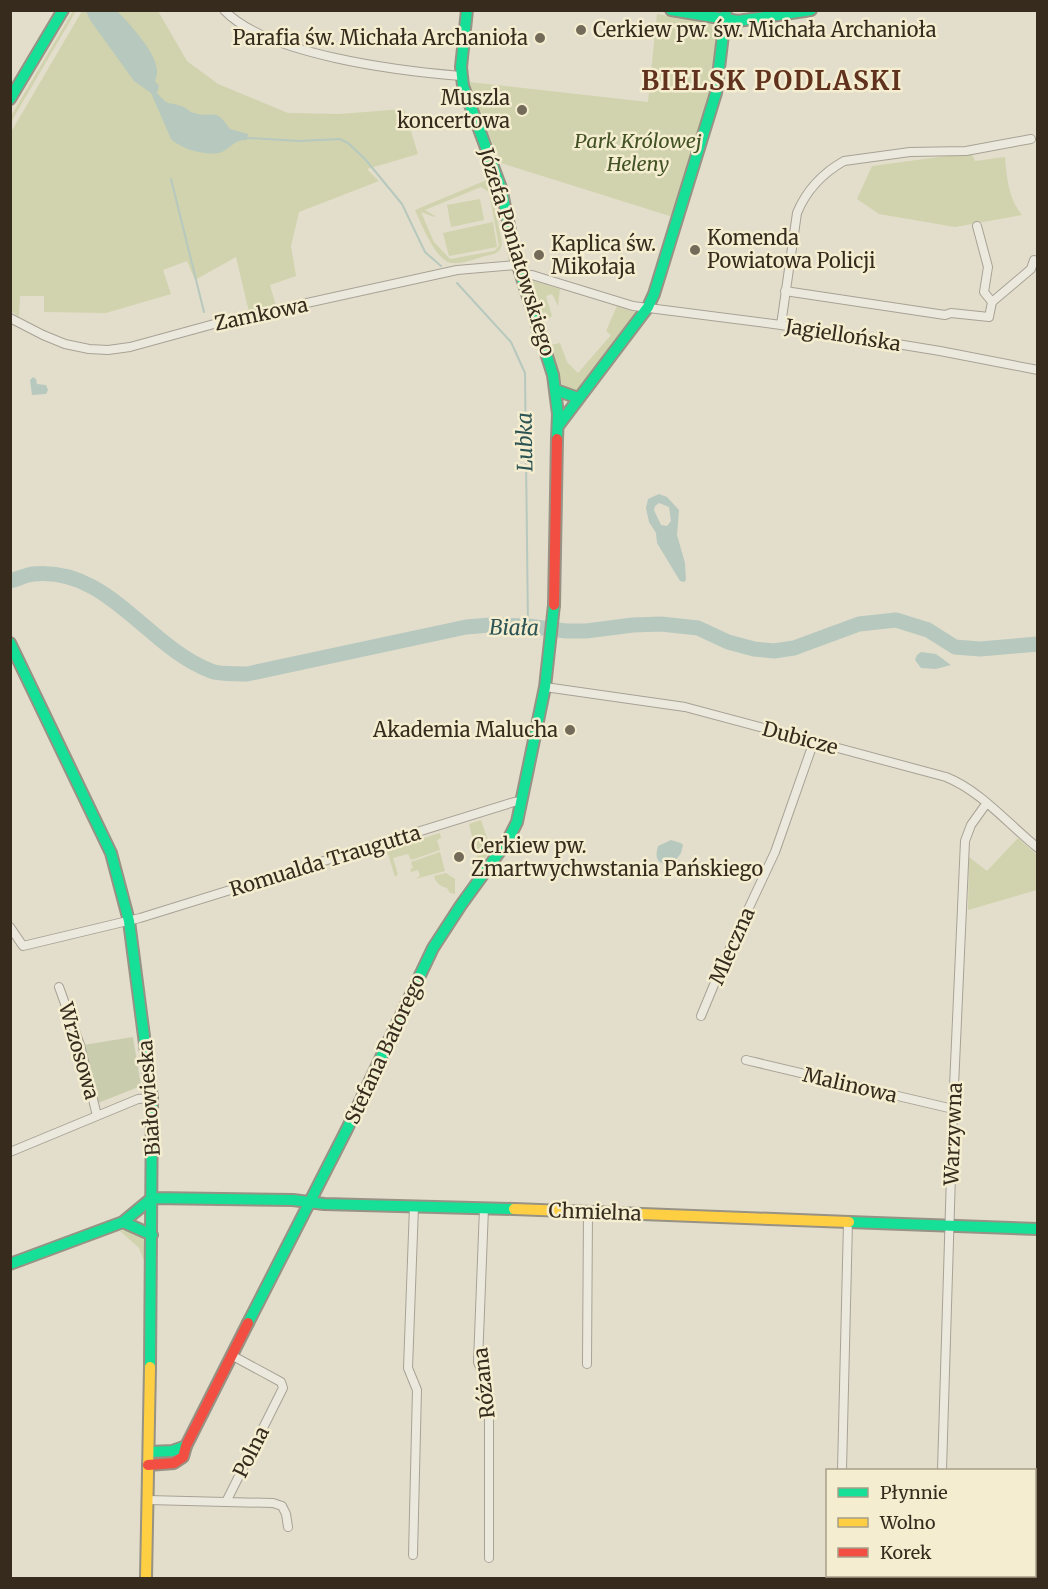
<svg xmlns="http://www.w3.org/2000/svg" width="1048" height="1589" viewBox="0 0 1048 1589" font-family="Merriweather,serif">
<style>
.green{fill:#d0d3ad;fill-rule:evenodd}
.cemetery{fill:#cacdad}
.water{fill:#b7c8be;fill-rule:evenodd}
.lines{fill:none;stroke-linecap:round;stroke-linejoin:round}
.stream{stroke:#b7c8be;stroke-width:2}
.river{stroke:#b7c8be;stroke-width:15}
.street-casing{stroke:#a8a295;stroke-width:10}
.fast-casing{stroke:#979284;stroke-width:14}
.slow-casing{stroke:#979284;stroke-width:14}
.jam-casing{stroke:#979284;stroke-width:14}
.street{stroke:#ebe8dd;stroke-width:8}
.fast{stroke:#16e098;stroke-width:10}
.slow{stroke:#ffcf43;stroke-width:10}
.jam{stroke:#f24e42;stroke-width:10}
.poi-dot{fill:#736a5a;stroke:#f4edd0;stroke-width:2}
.labels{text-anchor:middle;stroke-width:5;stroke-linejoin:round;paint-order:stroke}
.poi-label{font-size:20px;fill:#362b1d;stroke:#f4edd0;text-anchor:start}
.park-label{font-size:20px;font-style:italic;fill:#425224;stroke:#f4edd0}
.street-label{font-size:20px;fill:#362b1d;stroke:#f4edd0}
.water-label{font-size:21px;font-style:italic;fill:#2d5455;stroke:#f4edd0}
.district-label{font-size:26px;font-weight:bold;letter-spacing:1.5px;fill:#61321d;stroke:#f4edd0}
</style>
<rect width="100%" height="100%" fill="#e3decb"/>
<path class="green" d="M73,11H76L11,122V116Z
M82,11H158L187,61L218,84L288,113L339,114L404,109L418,154L367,169L379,181L299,212L291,246L296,276L270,285L276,306L249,312L236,257L195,280L187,261L163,270L171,294L106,313L44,312V296H20L19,317L11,311V132Z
M657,14L707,23L713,25C730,52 683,183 673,217L501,163L475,102L469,82L648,102Z
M969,153L972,154L975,161L1005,157C1007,178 1008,198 1022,215L955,227L879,214L857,199L872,166Z
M489,179L502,243C501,253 495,254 485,256C475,259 463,264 452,263C436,262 421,223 415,210ZM481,187L489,192L499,246L494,251L450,259L434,242L421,212L434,217L435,216L425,210Z
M480,199L484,220L451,227L447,205Z
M493,222L497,247L449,256L443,233Z
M531,280L560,289L558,306L552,294L546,296L552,316L548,319L546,312L541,314L551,345L560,343L567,362L578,373L611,335L606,331L617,306L635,312L636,316L581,387L575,391L564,388L562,384L527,282Z
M481,820L491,850L479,866L469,824Z
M440,833L441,838L437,840L440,850L411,860L408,854L393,858L398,874L395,877L388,854L379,852Z
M1018,838L1037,855V890L968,910L969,857L987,871Z
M440,852L445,871L415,879L420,876L418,870L411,872L410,869L413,868L411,862Z
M446,873L455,879V894L450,893L447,888C440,886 436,883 434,876Z
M120,1231C146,1229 148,1245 146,1266L139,1248Z"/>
<path class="cemetery" d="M133,1037L141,1086L98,1103L83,1045Z"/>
<path class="water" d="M86,11H117C129,23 158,54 157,72C157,75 156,78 155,81L159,86L157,93C170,107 166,101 181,106C186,107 189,112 194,113C215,119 214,106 230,129L248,134L247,140C235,139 232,147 222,152C208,157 181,149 171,139L151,93L134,81L90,20Z
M33,377L36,379L37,384L46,385L48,390L46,394L32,395L30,380Z
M659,494L667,497L679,510L677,535L685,563L686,580L684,582L680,581L657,543L656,533L649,522L646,508L648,499ZM659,503L669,507L671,521L667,526L661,525L654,510L655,506Z
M921,652L936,654L951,665L936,669L921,668L915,660L917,655Z
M671,840L681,843L683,845L681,853L672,865C658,864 654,860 658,846Z"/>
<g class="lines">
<path class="stream" d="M248,138L299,141L340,139L348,143L365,159L402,204L425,252L441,266
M171,179L204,312
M457,283L511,342L525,373L528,626"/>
<path class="river" d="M10,581C18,579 25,575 33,574C108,566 147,647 211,671C221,675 236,673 247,674L466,627L490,625L528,626L566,631H586L633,625L661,624L698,628L728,642L754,649L774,651L794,648L859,624L896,620L928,630L955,647L980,649L1038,644"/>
<defs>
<path id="street" d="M224,10C266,55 400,71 461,76
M977,226L988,267L984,292L992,302
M520,276L532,275L633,306L781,325L940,351L1038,370
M785,291L945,315L951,313L989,317L992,302L1031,269L1034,260
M10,318L43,335L65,344L89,349L108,350L130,347L225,321L457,270L517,265
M781,325L797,213C806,191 823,173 844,161L910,152L966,151L1031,139
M545,687L685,707L946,777C981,791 1008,824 1038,848
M10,927L23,946L140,918L514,802L522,801
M59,987L80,1045L97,1116
M701,1016L723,963L775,852L814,741
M746,1060L953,1109
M10,1152L138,1099L152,1098
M484,1208L478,1362L489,1389V1558
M587,1364L588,1212
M842,1470L848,1222
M942,1470L953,1109L965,841L971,825L986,804
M148,1500L226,1502L283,1388L281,1382L233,1356
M226,1502L273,1503L282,1506L286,1514L288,1527
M413,1555L417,1390L408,1368L414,1206
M938,1578V1576
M1035,1578L1038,1505"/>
<path id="fast" d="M467,10L461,67L463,86L501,188L516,259L553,375L558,414L557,439
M671,10L738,21L811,10
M10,99L63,10
M556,390L578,398
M558,426L648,307L654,294L716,93L726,10
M10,643L111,853L129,921L152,1098L150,1367
M152,1198L293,1200L324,1204L514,1209
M123,1222L152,1235
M849,1222L1038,1229
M10,1264L123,1222L152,1198
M248,1323L347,1129L433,948L461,905L508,840L517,822L545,687L554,605
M149,1452L172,1451L186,1446"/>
<path id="slow" d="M514,1209L849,1222
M146,1578L150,1367"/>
<path id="jam" d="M554,605L557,439
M148,1465L174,1463L183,1457L186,1446L248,1323"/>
</defs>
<use href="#street" class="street-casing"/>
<use href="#fast" class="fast-casing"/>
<use href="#slow" class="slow-casing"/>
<use href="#jam" class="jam-casing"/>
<use href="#street" class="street"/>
<use href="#fast" class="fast"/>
<use href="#slow" class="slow"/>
<use href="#jam" class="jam"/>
</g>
<g class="poi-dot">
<circle cx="581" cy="30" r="6"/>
<circle cx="540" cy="38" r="6"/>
<circle cx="522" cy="110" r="6"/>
<circle cx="695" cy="250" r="6"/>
<circle cx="539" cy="255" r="6"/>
<circle cx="570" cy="730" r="6"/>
<circle cx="459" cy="857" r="6"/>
</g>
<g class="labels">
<g class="poi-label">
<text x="593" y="37">Cerkiew pw. św. Michała Archanioła</text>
<text x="528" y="45" text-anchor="end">Parafia św. Michała Archanioła</text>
<text x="510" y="105" text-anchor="end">Muszla<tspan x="510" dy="23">koncertowa</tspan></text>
<text x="707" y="245">Komenda<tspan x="707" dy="23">Powiatowa Policji</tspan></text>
<text x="551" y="251">Kaplica św.<tspan x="551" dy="23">Mikołaja</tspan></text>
<text x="558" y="737" text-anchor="end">Akademia Malucha</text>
<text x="471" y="853">Cerkiew pw.<tspan x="471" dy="23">Zmartwychwstania Pańskiego</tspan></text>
</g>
<g class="park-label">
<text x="638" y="148">Park Królowej<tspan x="638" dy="23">Heleny</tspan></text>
</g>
<g class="street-label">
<text transform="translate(517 252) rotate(73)" y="7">Józefa Poniatowskiego</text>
<text transform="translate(261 314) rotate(-12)" y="7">Zamkowa</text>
<text transform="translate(843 335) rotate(9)" y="7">Jagiellońska</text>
<text transform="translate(800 738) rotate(15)" y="7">Dubicze</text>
<text transform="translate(325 861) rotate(-17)" y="7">Romualda Traugutta</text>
<text transform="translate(732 946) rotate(-66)" y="7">Mleczna</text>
<text transform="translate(385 1049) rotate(-65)" y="7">Stefana Batorego</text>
<text transform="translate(79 1051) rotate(74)" y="7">Wrzosowa</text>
<text transform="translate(850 1085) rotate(13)" y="7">Malinowa</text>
<text transform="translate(149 1098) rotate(-94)" y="7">Białowieska</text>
<text transform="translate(953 1134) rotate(-88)" y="7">Warzywna</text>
<text transform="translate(595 1212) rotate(2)" y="7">Chmielna</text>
<text transform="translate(484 1383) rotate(-96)" y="7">Różana</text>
<text transform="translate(251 1452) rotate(-63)" y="7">Polna</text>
</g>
<g class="water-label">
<text transform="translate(525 442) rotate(-91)" y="7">Lubka</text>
<text transform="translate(514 628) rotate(1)" y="7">Biała</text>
</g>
<g class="district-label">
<text x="772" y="90">BIELSK PODLASKI</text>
</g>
</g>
<rect width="1048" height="1589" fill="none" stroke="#362b1d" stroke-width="24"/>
<rect x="826" y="1469" width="210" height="108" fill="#f4edd0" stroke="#a89f88" stroke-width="1.5"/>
<rect x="838" y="1488" width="30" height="9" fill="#16e098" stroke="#a89f88" stroke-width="1.5"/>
<text x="880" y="1499" font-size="18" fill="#362b1d">Płynnie</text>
<rect x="838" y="1518" width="30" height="9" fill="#ffcf43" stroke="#a89f88" stroke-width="1.5"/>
<text x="880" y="1529" font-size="18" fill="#362b1d">Wolno</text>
<rect x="838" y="1548" width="30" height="9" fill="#f24e42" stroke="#a89f88" stroke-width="1.5"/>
<text x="880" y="1559" font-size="18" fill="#362b1d">Korek</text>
</svg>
